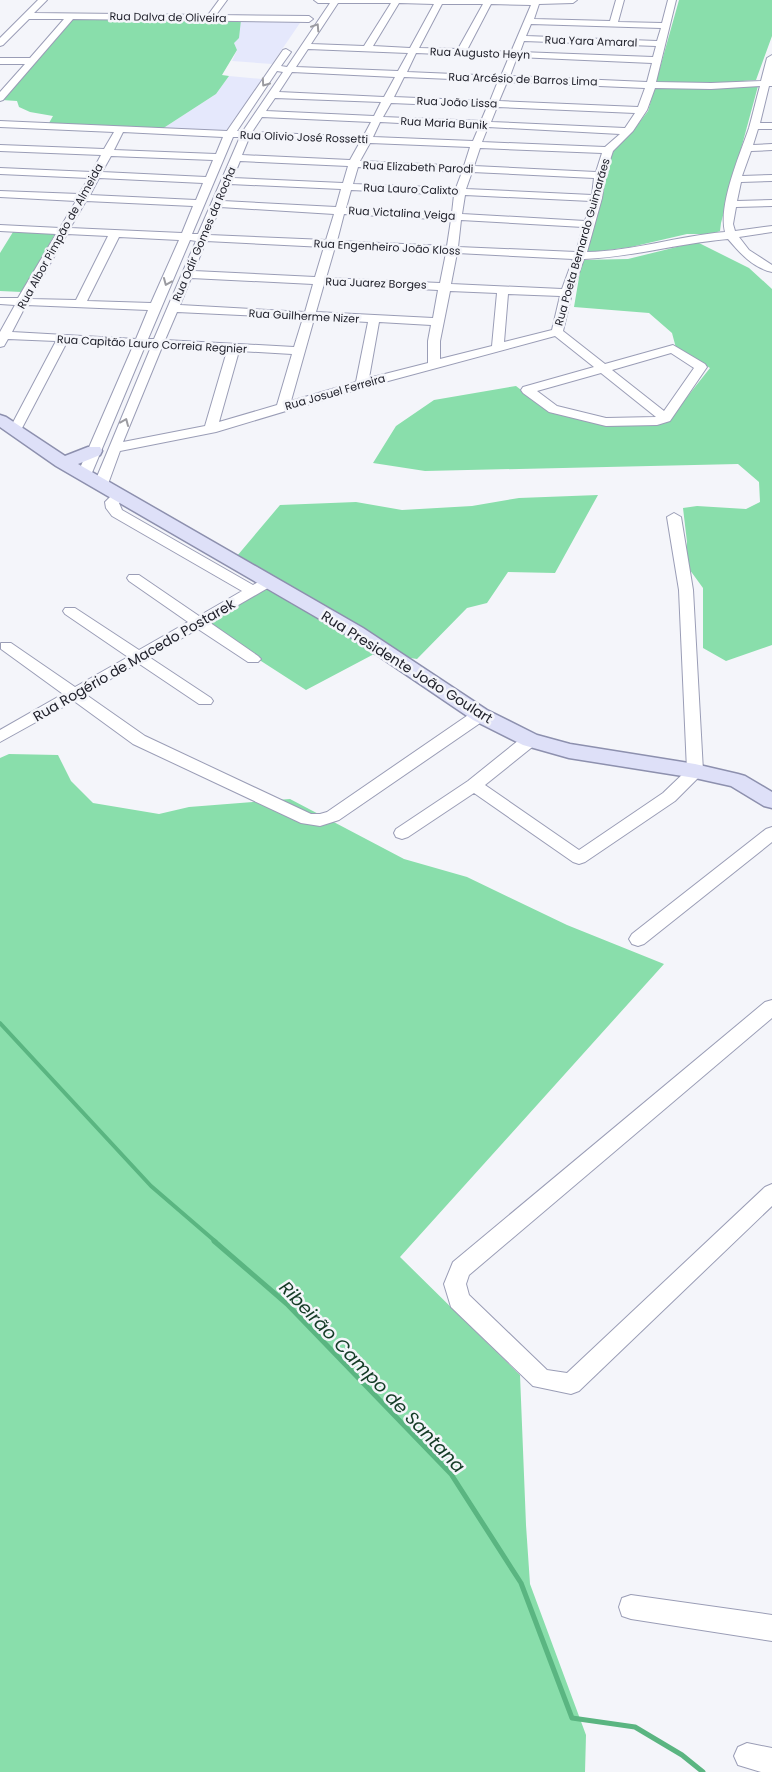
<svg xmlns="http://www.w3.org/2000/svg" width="772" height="1772" viewBox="0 0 772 1772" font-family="Poppins,sans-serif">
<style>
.built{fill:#e5e8fc}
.green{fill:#89deab}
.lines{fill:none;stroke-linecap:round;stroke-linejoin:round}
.stream-far1{stroke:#5ab581;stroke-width:4}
.stream{stroke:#5ab581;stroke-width:5}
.minor-casing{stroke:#9a9db6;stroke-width:2}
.major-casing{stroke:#8d90ae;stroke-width:3}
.minor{fill:#fff;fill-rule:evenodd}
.major{fill:#dee0f8;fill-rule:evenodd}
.oneway{stroke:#9b9ba0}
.labels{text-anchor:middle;stroke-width:5;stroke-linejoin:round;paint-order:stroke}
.far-street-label{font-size:11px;fill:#20212b;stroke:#f4f5fa}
.street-label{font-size:14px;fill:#20212b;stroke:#f4f5fa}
.near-water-label{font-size:18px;font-style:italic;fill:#143b26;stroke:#f4f5fa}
</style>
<rect width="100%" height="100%" fill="#f4f5fa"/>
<path class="built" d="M241,20H302L272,64L232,61L237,50L234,43Z
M229,76L262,79L226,131L162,129L216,94Z"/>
<path class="green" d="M679,0H772V36L756,80L716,83L656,82Z
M74,16L241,20L239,38L234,43L237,50L222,75L229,76L216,94L162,129L49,123L53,116L30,112L19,107L17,101L2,100Z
M758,86L721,223L720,231L711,234H687L631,247L585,253L613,151L632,132L648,111L655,87Z
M13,232L55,234L22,292L0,291V253Z
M697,242L749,268L772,289V645L726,661L703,648V588L687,566L685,556L687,542L683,508L697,506L746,509L760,502L759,482L738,464L425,471L373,463L396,426L434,400L516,386L548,411L608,425L668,421L710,368L676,348L672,333L649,313L574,307L582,260L628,259Z
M598,495L555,573L508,572L487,603L467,608L417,659L376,653L306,690L202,623L271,584L237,556L280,505L356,502L402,510L472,506L519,498Z
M9,754L58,755L71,781L93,803L159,814L189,807L290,799L404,859L467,877L567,925L664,964L400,1257L520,1375L526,1525L530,1584L586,1735L585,1772H0V758Z"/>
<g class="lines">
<path class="stream-far1" d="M0,1023L151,1186L216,1242"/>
<path class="stream" d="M214,1241L287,1304L451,1474L521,1583L572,1718L635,1727L682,1755L703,1772"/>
<defs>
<path id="minor" d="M38,0H47L34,13L208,15L219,0H227L216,15L309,16L313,19L309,22L73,19L3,100L0,101V92L25,64H0V58H30L64,19H29L3,45L0,46V38Z
M314,0H577L573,3L539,4L534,19L610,21L616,0H624L618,22L662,23L668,0H676L656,82L711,83L761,81L767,58L772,55V86H769L760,123H772V129H758L753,145L772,144V150L751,151L742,176L772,175V181L741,182L737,201L772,200V206L736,207L733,224L735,231L772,226V232L739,237L749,250L772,265V272C753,268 740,253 728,239C680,243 633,257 584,259L572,293L563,331L605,364L673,345L705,364L707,367L670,421L657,425L606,426L549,412L523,393L521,390L523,387L594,367L555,336L366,387L216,432L120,451L108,484L101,488L94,484L151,347L145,346L91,475L84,479L77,475L133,346L67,342L21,430L20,433H10L9,430L56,341L8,339L4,346L0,347V332L15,305L0,304V298H18L56,234L0,231V225L60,228L76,201L0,197V191L79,194L89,178L0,174V168L92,172L101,155L0,151V145L104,149L114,132L0,127V121L227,131L283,50L286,49L291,52L281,66L287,67L330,3H318ZM338,3H391L364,46L311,44ZM399,3L434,4L410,48L373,46ZM442,4H483L458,49L419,48ZM491,4L531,5L511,52L467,50ZM531,24L661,28L657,41L526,36ZM524,41L656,46L653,57L520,52ZM308,49L408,53L398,71L296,67ZM416,53L509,57L501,76L407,72ZM517,57L652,63L647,82L510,76ZM277,71L283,72L243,131H237ZM292,72L395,77L384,97L279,92ZM404,77L498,81L490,101L394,97ZM507,82L645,88L638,107L499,101ZM760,86C756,100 753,114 749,128C740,154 718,205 725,232C678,236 633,251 587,252L602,198L605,175L613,151L633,131L647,110L655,88L711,89ZM275,98L381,102L374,116L266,111ZM391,103L487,107L481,121L383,117ZM497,107L635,113L625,128L491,122ZM262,117L371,122L363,137L252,132ZM380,122L479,127L473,141L373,137ZM488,127L620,134L605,147L482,142ZM123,132L223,137L216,154L114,150ZM233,137H240L198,234H192ZM249,138L360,142L350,160L242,155ZM370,143L470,147L464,166L360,161ZM480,148L602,153L596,172L474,166ZM111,156L213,160L206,177L102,172ZM240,161L348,166L343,183L233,178ZM358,167L462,172L456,188L353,184ZM472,172L594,178L592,195L466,189ZM99,178L203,183L196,200L90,195ZM230,184L341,189L336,207L223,201ZM351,190L454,195L452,213L346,208ZM465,195L591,201L585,221L462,214ZM86,201L193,206L182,233L70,228ZM220,207L334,214L326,240L209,235ZM344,214L451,220L447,246L337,241ZM461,220L583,227L576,252L458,247ZM67,234L108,236L76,300L30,299ZM119,237L179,240L151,303L87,301ZM190,240L196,241L154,339H148ZM206,241L324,247L315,277L194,271ZM335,247L446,253L440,283L326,278ZM457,253L573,259L562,289L451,284ZM191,278L313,284L305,312L180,305ZM324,284L438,290L433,318L316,312ZM450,291L497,293L492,346L440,359V341ZM508,294L560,296L552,330L504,342ZM26,305L148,310L136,339L12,332ZM177,312L303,318L294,347L165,340ZM314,319L368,322L356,382L291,401ZM379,322L431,325L428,341V363L369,378ZM162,347L227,351L205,426L123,442ZM239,351L292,354L277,405L219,422ZM671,353L694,368L664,411L612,370ZM601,373L656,417L606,418L557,406L537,391Z
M120,491L127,495L119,503L122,510L253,585L263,579H273L275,582L273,585L209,622L258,656L261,659L258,662H248L198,629L149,657L211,698L213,701L211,704H199L138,663L85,694L145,736L311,814H320L327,812L474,711H486L488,715L486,719L339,820L320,826L301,823L133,744L74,701L0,742V730L63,694L1,649V643H11L75,687L128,657L65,614L63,611L65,608H75L139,650L188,622L129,581L127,578L129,575H139L199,616L242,591L112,516L106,508L105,502L115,492Z
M674,513L681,517L693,590L703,771L701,775L675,801L585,862L579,864L573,862L474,793L408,837L402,839L396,837L394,833L396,829L468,781L524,736L530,735L536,736L538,740L536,744L485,785L579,850L663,793L687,770L679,590L667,517Z
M772,827V842L644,944L638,946L632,944L629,939L632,934L766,829Z
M772,1000V1018L469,1275L466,1284L469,1295L547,1370L567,1373L765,1187L772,1184V1206L579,1391L571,1394L533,1386L451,1307L444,1284L453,1262L765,1002Z
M631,1595L772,1615V1641L631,1619L622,1616L619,1607L622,1598Z
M747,1743L772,1748V1772H761L738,1765L734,1756L738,1747Z"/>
<path id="major" d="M0,415L6,417L65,456L88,447H100L102,451L100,455L78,464L363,628L487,710L537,735L570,744L695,764L738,774L745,776L772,792V808L764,806L731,786L695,778L569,758L523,745L473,720L349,636L56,466L0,427Z"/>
</defs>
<use href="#minor" class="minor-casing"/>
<use href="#major" class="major-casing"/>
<use href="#minor" class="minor"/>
<use href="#major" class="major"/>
</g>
<defs><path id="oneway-chevron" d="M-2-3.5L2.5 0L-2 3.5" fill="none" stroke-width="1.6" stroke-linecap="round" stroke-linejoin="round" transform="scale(1.25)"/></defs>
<g class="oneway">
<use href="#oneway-chevron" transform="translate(316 27) rotate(-57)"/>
<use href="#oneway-chevron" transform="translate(265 83) rotate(125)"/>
<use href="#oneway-chevron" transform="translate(167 282) rotate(113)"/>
<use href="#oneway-chevron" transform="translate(125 422) rotate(-67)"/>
</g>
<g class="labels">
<g class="far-street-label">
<text transform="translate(168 17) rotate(1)" y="4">Rua Dalva de Oliveira</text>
<text transform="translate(591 41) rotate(2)" y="4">Rua Yara Amaral</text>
<text transform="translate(480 53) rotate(2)" y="4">Rua Augusto Heyn</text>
<text transform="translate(523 79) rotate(2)" y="4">Rua Arcésio de Barros Lima</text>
<text transform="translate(457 102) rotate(2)" y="4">Rua João Lissa</text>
<text transform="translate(444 123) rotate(3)" y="4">Rua Maria Bunik</text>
<text transform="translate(304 137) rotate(2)" y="4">Rua Olivio José Rossetti</text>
<text transform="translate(418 167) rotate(2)" y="4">Rua Elizabeth Parodi</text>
<text transform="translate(411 189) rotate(2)" y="4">Rua Lauro Calixto</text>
<text transform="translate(402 213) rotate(3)" y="4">Rua Victalina Veiga</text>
<text transform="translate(204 234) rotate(-67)" y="4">Rua Odir Gomes da Rocha</text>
<text transform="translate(60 236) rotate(-61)" y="4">Rua Albor Pimpão de Almeida</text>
<text transform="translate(582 242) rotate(-74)" y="4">Rua Poeta Bernardo Guimarães</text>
<text transform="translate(387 247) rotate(3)" y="4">Rua Engenheiro João Kloss</text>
<text transform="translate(376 283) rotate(2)" y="4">Rua Juarez Borges</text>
<text transform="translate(304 316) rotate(3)" y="4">Rua Guilherme Nizer</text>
<text transform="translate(152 344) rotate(3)" y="4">Rua Capitão Lauro Correia Regnier</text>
<text transform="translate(335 392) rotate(-16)" y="4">Rua Josuel Ferreira</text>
</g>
<g class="street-label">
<text transform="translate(134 660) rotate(-30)" y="5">Rua Rogério de Macedo Postarek</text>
<text transform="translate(407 667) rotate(32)" y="5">Rua Presidente João Goulart</text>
</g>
<g class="near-water-label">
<text transform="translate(372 1377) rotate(46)" y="6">Ribeirão Campo de Santana</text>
</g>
</g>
</svg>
